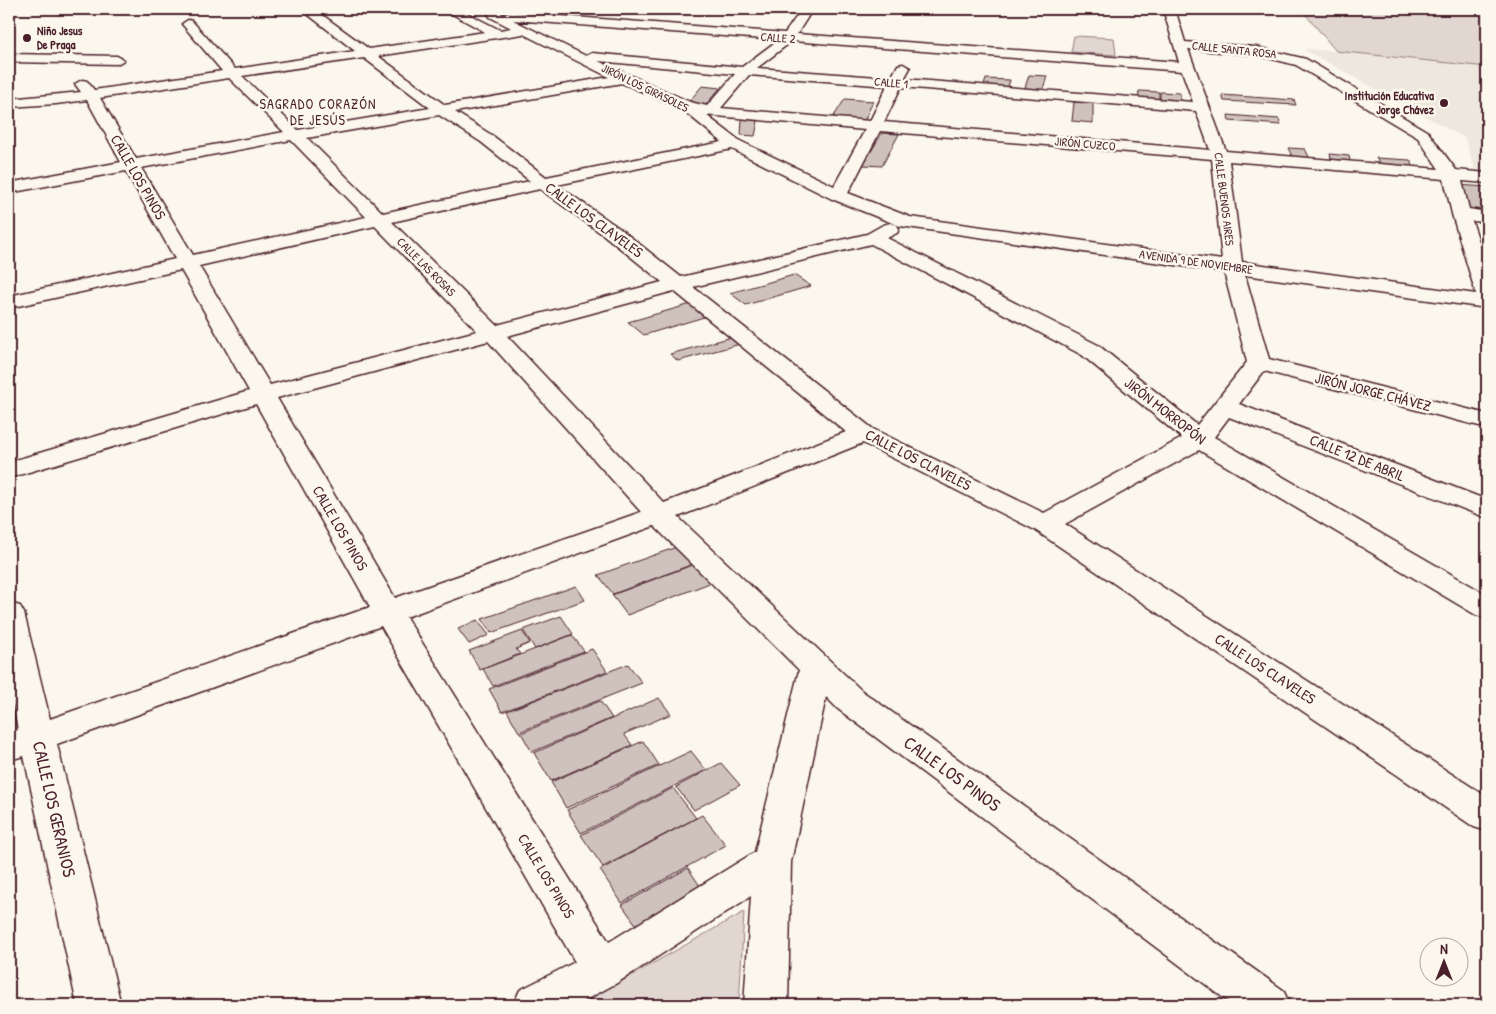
<svg xmlns="http://www.w3.org/2000/svg" width="1496" height="1014" viewBox="0 0 1496 1014" font-family="'Patrick Hand',sans-serif">
<style>
.built{fill:#eee7de}
.green{fill:#e2d7d0;stroke:#967b7e}
.building{fill:#cfc2bc;stroke:#4a1f2b}
.lines{fill:none;stroke-linecap:round;stroke-linejoin:round}
.minor-casing{stroke:#4a1f2b;stroke-width:3}
.minor{fill:#fbf7ec;fill-rule:evenodd}
.poi-dot{fill:#4a1f2b;stroke:#fbf7ec;stroke-width:2}
.labels{text-anchor:middle;stroke-width:5;stroke-linejoin:round;paint-order:stroke}
.far-poi-label{font-size:12px;font-weight:bold;fill:#4a1f2b;stroke:#fbf7ec;text-anchor:start}
.far-street-label{font-size:12px;fill:#4a1f2b;stroke:#fbf7ec}
.far-neighbourhood-label{font-size:14px;letter-spacing:1px;fill:#4a1f2b;stroke:#fbf7ec}
.street-label{font-size:15px;fill:#4a1f2b;stroke:#fbf7ec}
.near-street-label{font-size:18px;fill:#4a1f2b;stroke:#fbf7ec}
</style>
<rect width="100%" height="100%" fill="#fbf7ec"/>
<filter id="ink" filterUnits="userSpaceOnUse"><feTurbulence type="fractalNoise" baseFrequency=".02" numOctaves="2"/><feDisplacementMap in="SourceGraphic" scale="10" xChannelSelector="R" yChannelSelector="G"/><feConvolveMatrix kernelMatrix="1 2 1 2 8 2 1 2 1" color-interpolation-filters="sRGB"/></filter>
<g filter="url(#ink)">
<path class="built" d="M1303,49L1336,51L1487,67V174L1476,173L1465,138Z"/>
<path class="green" d="M1301,9H1487V67L1336,51Z
M1074,36L1114,38L1116,55L1071,52Z
M744,912L739,1005H579Z"/>
<path class="building" d="M382,9H429L390,14Z
M1029,75L1047,76L1042,93L1024,91Z
M986,79L1010,80L1007,90L983,88Z
M702,86L720,88L704,107L687,104Z
M1139,91L1159,92V102L1138,100Z
M1160,92L1180,93V104L1160,103Z
M1222,95L1294,100L1296,105L1224,101Z
M845,99L873,101L864,122L832,119Z
M1074,102L1093,103V123L1072,121Z
M1228,115L1279,119L1281,125L1229,121Z
M742,119L758,121L755,136L741,135Z
M882,133L899,134L882,166L863,165Z
M1288,148L1305,149L1311,161L1294,160Z
M1330,154L1349,156L1351,166L1332,164Z
M1376,158L1410,160L1416,171L1382,168Z
M1458,185L1487,187V210L1467,209Z
M794,275L811,286L746,305L730,293Z
M698,302L714,314L644,335L628,322Z
M736,336L744,343L678,361L670,354Z
M685,544L701,561L613,594L598,575Z
M703,561L720,579L627,615L612,595Z
M576,586L585,600L491,633L482,619Z
M561,616L573,634L535,649L523,630Z
M477,620L489,635L469,644L458,629Z
M522,631L530,643L516,649L520,654L480,670L469,651Z
M572,635L584,651L493,686L483,669Z
M592,649L607,671L502,712L489,689Z
M628,664L642,683L519,732L507,711Z
M22,692L25,711L9,716V697Z
M659,698L671,714L624,734L632,745L551,781L534,753Z
M600,701L612,718L532,752L521,733Z
M16,714L21,740L9,745V716Z
M643,741L659,765L566,808L551,782Z
M691,751L706,770L581,833L567,810Z
M721,763L740,785L694,810L676,787Z
M673,788L696,818L603,867L581,835Z
M702,815L726,845L622,903L600,870Z
M688,868L702,889L637,926L622,905Z"/>
<g class="lines">
<defs>
<path id="minor" d="M301,9H314L369,49L485,32L447,11L445,9H459L500,30L511,28L490,17L485,9H497L503,15L508,12L785,33L799,13L803,11L809,15L797,34L1179,62L1163,9H1175L1185,42L1256,47L1306,59L1428,132L1456,170L1487,173V183L1462,181L1469,209L1487,212V222L1472,221L1487,265V308L1245,275L1269,359L1487,414V428L1264,371L1239,404L1487,500V518L1229,417L1214,437L1487,595V618L1476,615L1199,450L1065,524L1487,797V831L1474,827L1035,530L863,443L678,517L862,691L1283,990L1290,1005H1233L838,709L826,697L791,862L788,1005H744L751,896L617,983L576,1005H513L520,990L575,962L381,626L57,744L121,1005H77L24,756L9,760V733L18,730L9,684V603L20,606L24,613L50,719L370,607L256,404L9,478V462L249,391L181,270L9,308V296L175,259L126,171L9,193V183L121,162L87,100L56,104L9,107V99L81,92L75,84L82,80L87,81L94,90L222,71L182,24L188,20L192,21L235,69L355,51ZM513,20L778,40L742,67L592,53L586,56ZM523,34L609,77L445,105L378,56ZM792,41L1182,71L1193,102L904,79L910,68L903,64L898,65L891,78L757,68ZM1188,49L1256,55L1296,65L1418,138L1439,169L1226,151ZM364,58L430,108L298,130L242,76ZM598,61L735,74L707,106L690,102ZM749,75L887,86L870,121L721,108ZM229,78L284,132L136,159L100,98ZM622,83L679,107L722,142L546,177L493,136L455,112ZM901,87L1196,111L1210,150L884,122ZM439,115L481,142L530,181L383,213L307,138ZM706,115L865,130L834,186L740,141ZM880,131L1212,159L1222,260L910,217L848,193ZM291,140L366,217L193,255L141,168ZM732,149L832,199L900,226L1224,272L1247,362L1197,425L1098,345L887,238L897,233L899,229L897,225L890,223L883,225L867,234L681,277L619,228L557,185ZM1229,161L1444,179L1452,214L1476,294L1242,262ZM540,189L605,236L662,282L497,325L392,222ZM375,226L477,331L270,385L199,266ZM871,244L1082,355L1182,438L1044,513L873,429L693,287ZM674,291L846,432L664,503L507,336ZM488,341L641,512L395,598L277,398ZM654,526L799,670L755,852L609,942L406,617Z
M9,54L117,56L124,60L117,64L9,62Z"/>
</defs>
<use href="#minor" class="minor-casing"/>
<use href="#minor" class="minor"/>
</g>
</g>
<g class="poi-dot">
<circle cx="27" cy="38" r="5"/>
<circle cx="1444" cy="103" r="5"/>
</g>
<g class="labels">
<g class="far-poi-label">
<text x="37" y="35">Niño Jesus<tspan x="37" dy="14">De Praga</tspan></text>
<text x="1434" y="100" text-anchor="end">Institución Educativa<tspan x="1434" dy="14">Jorge Chávez</tspan></text>
</g>
<g class="far-street-label">
<text transform="translate(778 38) rotate(4)" y="4">CALLE 2</text>
<text transform="translate(1234 50) rotate(6)" y="4">CALLE SANTA ROSA</text>
<text transform="translate(891 83) rotate(5)" y="4">CALLE 1</text>
<text transform="translate(645 88) rotate(26)" y="4">JIRÓN LOS GIRASOLES</text>
<text transform="translate(1085 144) rotate(5)" y="4">JIRÓN CUZCO</text>
<text transform="translate(1224 199) rotate(83)" y="4">CALLE BUENOS AIRES</text>
<text transform="translate(1196 262) rotate(8)" y="4">AVENIDA 9 DE NOVIEMBRE</text>
<text transform="translate(426 267) rotate(45)" y="4">CALLE LAS ROSAS</text>
</g>
<g class="far-neighbourhood-label">
<text x="318" y="109">SAGRADO CORAZÓN<tspan x="318" dy="16">DE JESÚS</tspan></text>
</g>
<g class="street-label">
<text transform="translate(138 177) rotate(60)" y="5">CALLE LOS PINOS</text>
<text transform="translate(594 220) rotate(36)" y="5">CALLE LOS CLAVELES</text>
<text transform="translate(1373 392) rotate(14)" y="5">JIRÓN JORGE CHÁVEZ</text>
<text transform="translate(1165 411) rotate(38)" y="5">JIRÓN MORROPÓN</text>
<text transform="translate(1357 458) rotate(22)" y="5">CALLE 12 DE ABRIL</text>
<text transform="translate(918 460) rotate(27)" y="5">CALLE LOS CLAVELES</text>
<text transform="translate(340 528) rotate(60)" y="5">CALLE LOS PINOS</text>
<text transform="translate(1265 669) rotate(33)" y="5">CALLE LOS CLAVELES</text>
<text transform="translate(546 876) rotate(59)" y="5">CALLE LOS PINOS</text>
</g>
<g class="near-street-label">
<text transform="translate(952 774) rotate(36)" y="6">CALLE LOS PINOS</text>
<text transform="translate(54 809) rotate(77)" y="6">CALLE LOS GERANIOS</text>
</g>
</g>
<rect width="1496" height="1014" fill="none" stroke="#fbf7ec" stroke-width="30"/>
<rect x="15" y="15" width="1466" height="984" fill="none" stroke="#4a1f2b" stroke-width="2" filter="url(#ink)"/>
<g transform="translate(1444 962)"><circle r="24" fill="#fbf7ec" stroke="#b4a19f"/>
<path d="M0-4L9 19L0 12L-9 19Z" fill="#4a1f2b"/>
<text y="-8" font-size="14" font-weight="bold" text-anchor="middle" fill="#4a1f2b">N</text>
</g>
</svg>
